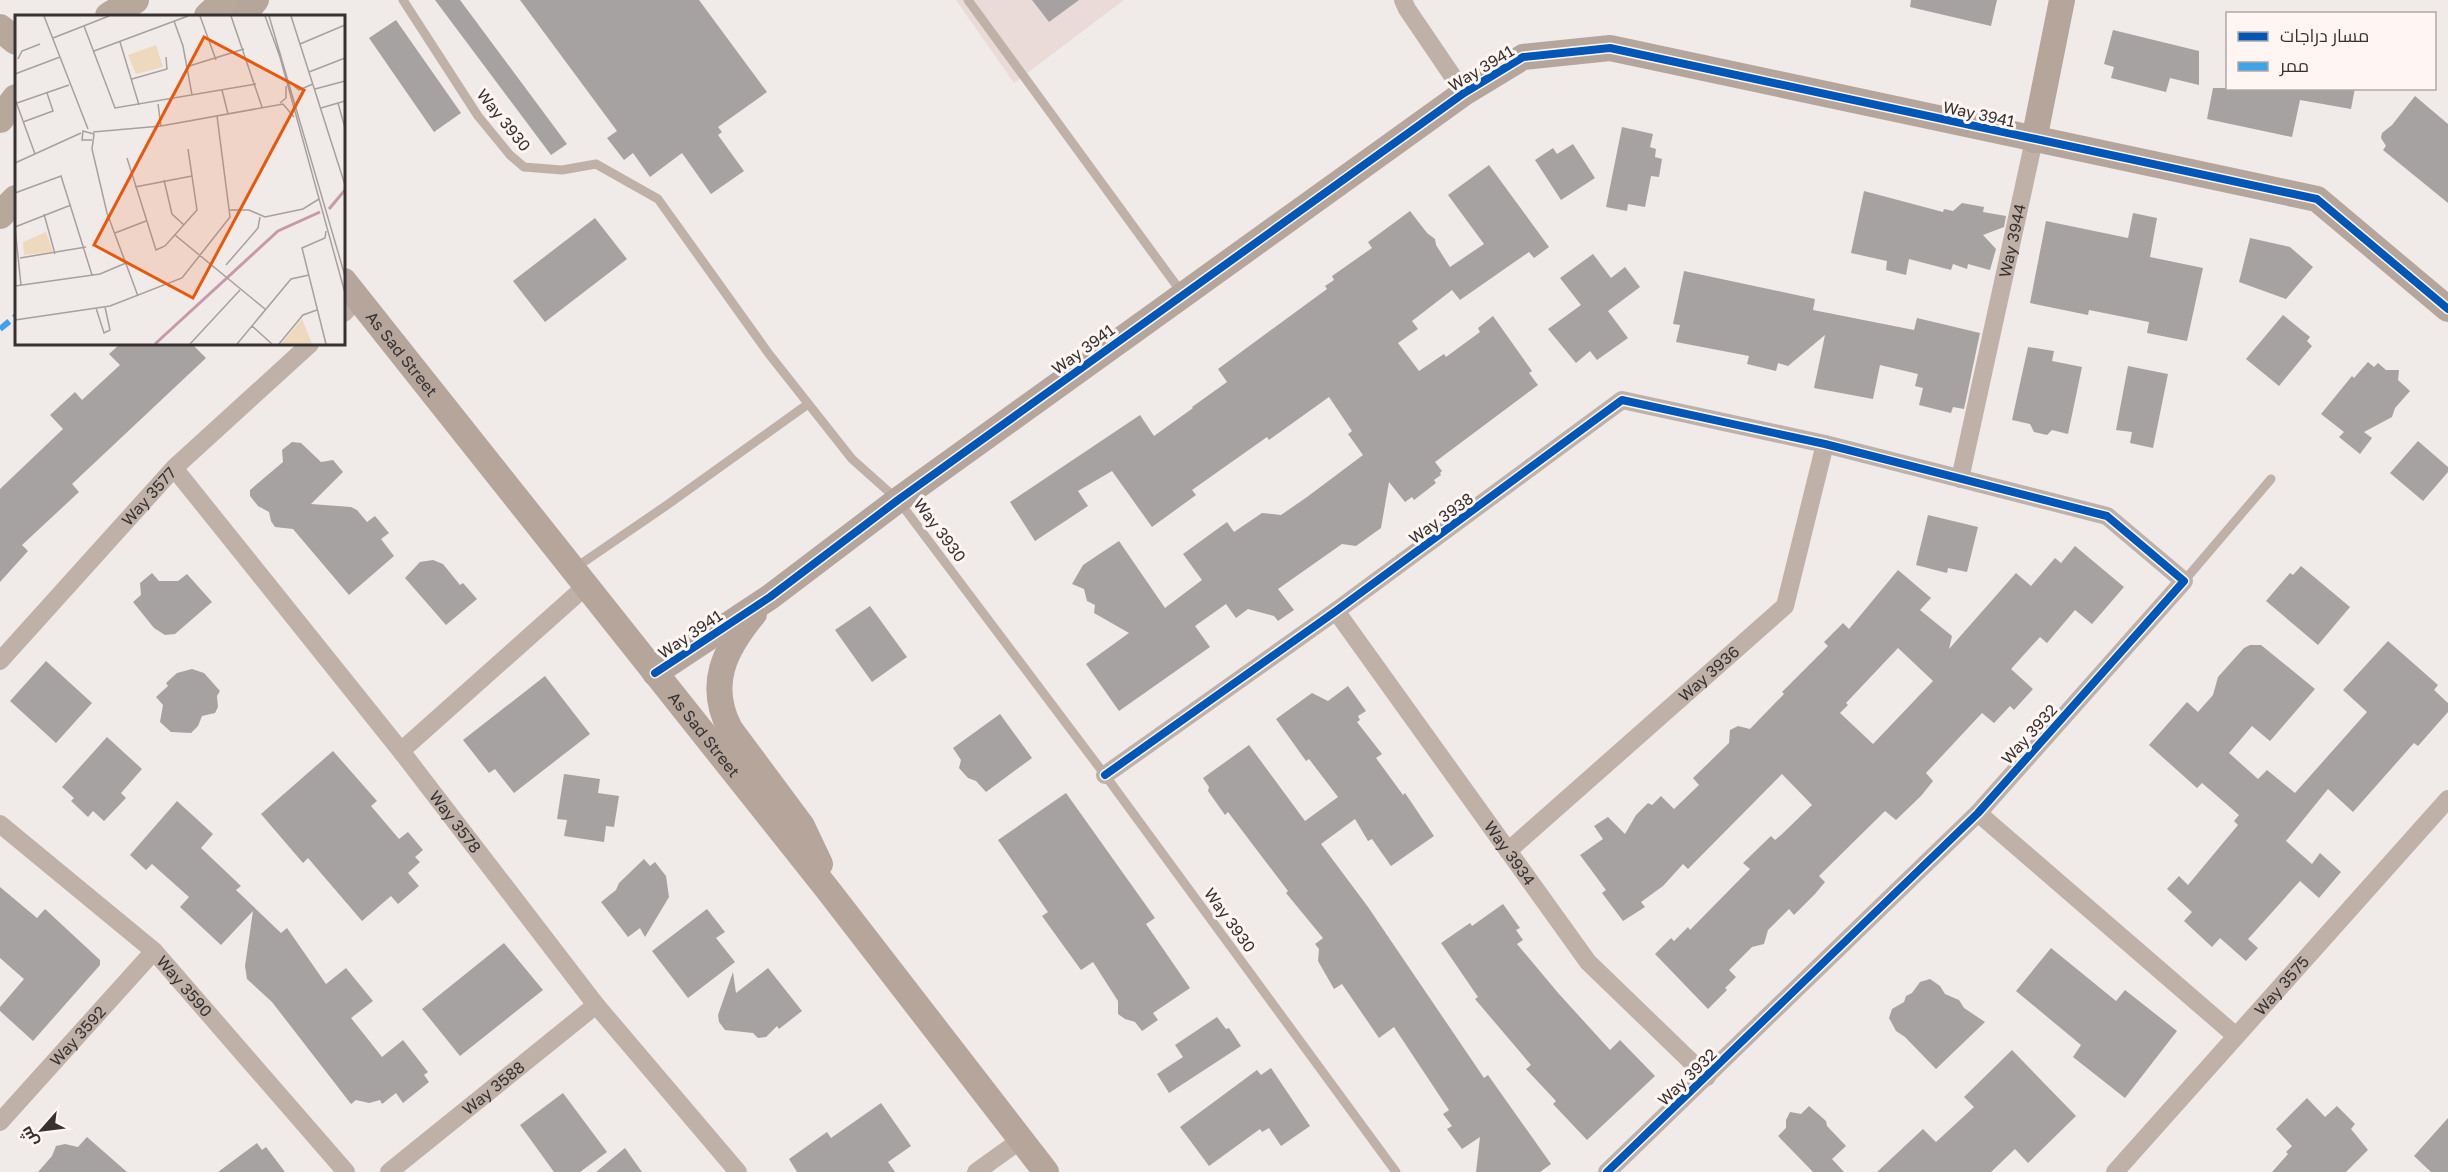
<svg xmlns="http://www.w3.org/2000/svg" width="2448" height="1172" viewBox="0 0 2448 1172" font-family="'Golos Text',Cairo,sans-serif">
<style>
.built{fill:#eadbd8}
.building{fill:#a7a2a2;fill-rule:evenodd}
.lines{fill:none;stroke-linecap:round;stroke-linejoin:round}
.lane{stroke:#c0b1a8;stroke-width:9}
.street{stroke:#c0b1a8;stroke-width:18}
.secondary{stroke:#b5a59b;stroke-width:26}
.primary{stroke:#b8a89c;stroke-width:28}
.quiet{stroke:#3fa3eb;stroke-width:6;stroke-dasharray:12 6;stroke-linecap:butt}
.cycleway-casing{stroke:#fff6f3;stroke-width:11}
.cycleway{stroke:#0057b8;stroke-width:8}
.labels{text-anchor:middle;stroke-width:6;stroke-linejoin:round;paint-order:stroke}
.street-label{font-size:16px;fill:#373231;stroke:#fff6f3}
.inset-river{fill:none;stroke:#c799ab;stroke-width:3}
.inset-road{fill:none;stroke:#a6a09f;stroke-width:1.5}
.view{fill:#e8590c;fill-opacity:0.15;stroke:#e8590c;stroke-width:3}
.inset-edge{fill:none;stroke:#373231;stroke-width:3}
</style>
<rect width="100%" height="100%" fill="#f0eae8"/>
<path class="built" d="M956,0H1124L1014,83Z"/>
<path class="building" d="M435,0H460L567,144L551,155Z
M520,0H699L767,92L718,127L722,132L718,135L744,171L711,194L682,153L650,177L633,153L624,160L607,138L617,131Z
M1032,0H1079L1049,22Z
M1911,0H1997L1991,26L1910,7Z
M396,20L461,113L434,132L369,38Z
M2113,30L2199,51V85L2170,78L2166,92L2111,78L2114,67L2104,64Z
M2213,88H2355L2351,109L2300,100L2292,137L2207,119Z
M2415,96L2448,124V203L2383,150L2386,146L2381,138L2382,133L2392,125Z
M1622,127L1653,134L1650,147L1656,149L1655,157L1662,159L1659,177L1651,176L1645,207L1628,204L1627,211L1606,207Z
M1573,144L1595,178L1561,200L1535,160L1553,148L1557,154Z
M1489,165L1549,247L1534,258L1529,252L1460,300L1452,290L1412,321L1418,329L1398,343L1419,371L1444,354L1446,357L1480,332L1478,328L1493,316L1532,371L1529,373L1538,385L1435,462L1442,471L1440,473L1441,475L1434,480L1436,483L1414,500L1412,497L1405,502L1389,482L1381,528L1356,546L1342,544L1278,589L1294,610L1278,621L1274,616L1248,609L1236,618L1226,604L1195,626L1210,647L1119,711L1086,664L1129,633L1094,613L1095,605L1087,601L1084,589L1072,584L1083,565L1119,541L1165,608L1202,580L1183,554L1227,522L1234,532L1262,513L1281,515L1307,497L1363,455L1348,434L1352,431L1329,397L1269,440L1267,437L1192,490L1196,495L1152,527L1112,471L1078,491L1088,506L1035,541L1010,502L1140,415L1154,436L1193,408L1192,407L1227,382L1218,369L1327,289L1325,286L1334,280L1332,276L1372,248L1368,242L1410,211L1427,233L1435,239L1436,245L1450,267L1484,244L1448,195Z
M1864,191L1943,212L1944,209L1953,211L1962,203L1984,207L1983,212L2006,216L2004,227L1983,235L1996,249L1990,270L1968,264L1967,269L1953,264L1951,270L1909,259L1906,275L1886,270L1887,261L1851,253Z
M2133,213L2157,218L2150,257L2203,268L2187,341L2147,333L2149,322L2089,310L2088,315L2030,303L2046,221L2128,238Z
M595,218L627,259L545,322L513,281Z
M2250,238L2290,247L2313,267L2286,299L2239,282Z
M1593,254L1611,278L1625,267L1640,287L1608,311L1628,338L1597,360L1590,351L1576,363L1548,329L1581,305L1560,278Z
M1684,271L1815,299L1813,310L1914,330L1917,318L1980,333L1964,409L1953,407L1951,413L1919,405L1923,388L1915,386L1918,374L1880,365L1873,399L1814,388L1825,335L1788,366L1778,363L1776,371L1747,364L1749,356L1676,342L1680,325L1673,324Z
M2283,315L2310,337L2307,341L2312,346L2279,386L2246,359Z
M120,344H192L206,358L72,484L79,492L22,545L28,551L0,582V489L63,429L50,415L75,392L82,400L120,365L109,354Z
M2028,347L2054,351L2052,361L2082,367L2068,434L2052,430L2047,435L2034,432L2030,424L2012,420Z
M2368,362L2374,367L2378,363L2386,370H2399L2398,380L2410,391L2395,408L2392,417L2364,432L2372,438L2360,454L2339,437L2344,432L2321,414L2352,376L2354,378Z
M2128,366L2168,374L2153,448L2130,443L2132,432L2116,430Z
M2418,441L2448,467V472L2423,501L2390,473Z
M292,442L301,443L321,462L333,460L343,472L311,504L351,507L357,510L367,522L375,516L389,533L381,539L394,556L349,595L293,529L275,527L271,521L269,512L258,506L250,496V490L283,462L282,450Z
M1928,515L1978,527L1967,572L1948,568L1947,573L1916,565Z
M2075,546L2124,587L2092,624L2075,610L2047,643L2040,637L2011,669L2033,689L2014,710L2010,706L1994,723L1982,713L1926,773L1933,781L1921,796L1896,820L1885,811L1819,876L1825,882L1815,894L1794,915L1789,909L1768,930L1764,944L1752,947L1729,970L1736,977L1725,988L1727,990L1708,1009L1655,954L1671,938L1674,941L1688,927L1690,930L1750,869L1743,863L1771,836L1775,840L1781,835L1812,805L1782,774L1688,869L1683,864L1663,886L1641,902L1645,907L1623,921L1602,893L1606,890L1580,855L1603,839L1594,826L1608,817L1625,834L1636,815L1648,803L1652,805L1661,796L1674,809L1699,785L1693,778L1729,743L1730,730L1738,726L1750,729L1784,694L1782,692L1828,646L1824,642L1843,623L1849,629L1898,570L1931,598L1920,610L1952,636L1949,649L2016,573L2031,586L2055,558L2061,563ZM1898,648L1933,681L1873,744L1840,713L1848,705L1846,703Z
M433,560L443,564L460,585L463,583L477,599L446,625L405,578L420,562Z
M2301,566L2350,607L2318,645L2266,601L2290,573L2293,575Z
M152,573L159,581H178L187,574L212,602L175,634L165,635L154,628L133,602L141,595L140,583Z
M870,606L907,657L872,682L835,630Z
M2388,641L2438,685L2434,690L2448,703V712L2418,746L2414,743L2353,812L2328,789L2286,841L2312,864L2320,853L2341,872L2319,898L2300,881L2248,939L2258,948L2246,961L2220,938L2212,947L2184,921L2192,912L2167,889L2179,876L2188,885L2238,825L2234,821L2239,815L2202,783L2197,788L2149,745L2187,702L2198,712L2213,695L2218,677L2244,648L2250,645H2261L2315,689L2270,741L2252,726L2229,753L2258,779L2267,770L2295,793L2367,712L2343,690Z
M46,661L92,703L56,743L10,701Z
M192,669L204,673L220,691L217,696L218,707L215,713L202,716L198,726L191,733L171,732L160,722L163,705L156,697L168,686L166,683L177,673Z
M545,676L590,734L514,793L495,769L489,773L463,740Z
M1348,686L1366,711L1358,716L1360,720L1357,722L1382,754L1376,758L1403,795L1405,793L1434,836L1391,866L1372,839L1368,841L1355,819L1321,844L1368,907L1484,1078L1488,1075L1551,1164L1540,1172H1476L1480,1137L1462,1149L1447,1129L1452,1126L1443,1114L1449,1110L1394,1027L1379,1038L1342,984L1334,989L1318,961L1319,949L1315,944L1323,938L1286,893L1288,891L1228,812L1225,815L1208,791L1209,787L1203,778L1249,745L1305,821L1338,797L1309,759L1306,761L1276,719L1312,693L1328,701Z
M1000,714L1032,758L986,792L976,781L968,778L959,768L961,760L953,748Z
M107,737L142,769L121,793L126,798L104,821L93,811L88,817L71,801L74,798L62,787Z
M333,751L377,801L371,806L399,839L408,832L423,850L415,857L420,862L408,873L419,886L398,904L391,896L362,921L308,858L303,863L261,814Z
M564,774L600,779L598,793L619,796L614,827L606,826L604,842L564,836L567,820L557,819Z
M1066,793L1155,918L1146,924L1190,988L1153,1013L1158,1020L1142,1031L1135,1022L1125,1019L1118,1014V1001L1093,962L1081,970L1042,916L1048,912L998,840Z
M177,801L213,834L201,848L241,886L236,890L281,933L287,928L326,984L346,968L373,1001L351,1018L382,1057L403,1040L428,1072L424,1075L429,1082L403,1103L396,1093L382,1104L380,1100L369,1103L356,1100L351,1104L272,1002L247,979L245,966L253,911L221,945L180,907L189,897L152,864L146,870L130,855Z
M644,859L650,866L655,862L666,876L669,897L645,937L640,928L628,937L601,902L616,890L619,883Z
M0,887L37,918L45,909L100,960V965L33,1041L0,1011V1007L24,979L0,958Z
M1503,904L1520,928L1516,930L1523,940L1517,944L1559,994L1610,1050L1620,1040L1655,1076L1587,1140L1553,1104L1556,1101L1526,1069L1531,1065L1475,999L1478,997L1441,943L1470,923L1472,926Z
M707,909L725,932L716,938L735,962L688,998L652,951Z
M504,943L543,990L460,1056L422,1009Z
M2051,948L2116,1001L2125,990L2177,1031L2125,1098L2073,1057L2081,1045L2016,991Z
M768,968L802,1011L779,1029L777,1026L766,1037L758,1038L753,1033L725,1030L719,1022L718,1015L733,972L736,993Z
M1930,979L1940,986L1945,994L1959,1000L1964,1008L1985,1022L1936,1069L1905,1037L1896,1031L1889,1018L1892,1009L1904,1002L1906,996L1912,993L1920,982Z
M1217,1017L1226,1029L1229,1028L1241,1046L1169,1093L1157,1074L1183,1057L1175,1045Z
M2012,1050L2076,1116L2028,1163L2015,1149L1991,1172H1877L1923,1129L1936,1142L1974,1107L1964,1097Z
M1271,1068L1310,1126L1281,1146L1269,1128L1262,1132L1260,1129L1209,1166L1180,1127L1257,1070L1261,1075Z
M563,1093L607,1152L580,1172H554L520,1125Z
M2307,1098L2325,1117L2337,1106L2355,1124L2351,1129L2368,1150L2346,1172H2272L2288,1154L2286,1152L2292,1146L2276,1129Z
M881,1103L911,1146L888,1162L895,1172H797L789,1159L827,1132L831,1138Z
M1809,1106L1826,1121L1827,1126L1846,1146L1832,1159L1844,1172H1813L1778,1136L1786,1128V1120L1790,1112L1801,1114Z
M2448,1118V1172H2431L2414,1156Z
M87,1137L127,1172H38L52,1156L56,1146L65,1144L78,1147Z
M257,1143L262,1150L266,1147L285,1172H218Z
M625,1148L642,1172H596Z"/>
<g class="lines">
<path class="lane" d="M403,0L478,116L510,155L524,167L562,170L596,164L658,199L769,354L852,459L898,500L1105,775L1396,1172
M968,0L1182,293
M575,568L667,505L808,404
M2184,581L2271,479"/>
<g class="street">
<path d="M1403,0L1407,9L1464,93"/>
<path d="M344,313L358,299"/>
<path id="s1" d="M174,468L401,751L596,1005L738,1172"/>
<path id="s2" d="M1960,479L2034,140"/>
<path id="s3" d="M1336,611L1588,962L1707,1077"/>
<path id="s4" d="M0,661L174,468L310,344"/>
<path d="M401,751L586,586"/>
<path d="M1105,775L1336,611L1622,400L1825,444L2107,516L2184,581L1978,813L1607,1172"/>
<path d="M1978,813L2236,1036"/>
<path id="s5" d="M0,824L154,951L346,1172"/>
<path id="s6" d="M1508,851L1785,606L1825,444"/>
<path id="s7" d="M0,1122L154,951"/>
<path id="s8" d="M389,1172L596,1005"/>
<path d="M976,1172L1022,1139"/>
<path id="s9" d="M2115,1172L2448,799"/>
</g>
<g class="secondary">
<path d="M243,16L256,0"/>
<path d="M2034,140L2062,0"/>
<path id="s10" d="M344,281L828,890L1046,1172"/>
<path d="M754,614C724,650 707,685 730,729L802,826L820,864"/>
<path d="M655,673L770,597L898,500L1464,93L1523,57L1610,48L2317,199L2448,309"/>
</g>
<path class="primary" d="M109,16L135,0
M208,16L225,0
M0,28L16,41
M0,119L16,98
M0,215L16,199"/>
<path class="quiet" d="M0,329L16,316"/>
<defs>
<path id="cycleway" d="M655,673L770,597L898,500L1464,93L1523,57L1610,48L2317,199L2448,309
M1105,775L1336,611L1622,400L1825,444L2107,516L2184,581L1978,813L1607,1172"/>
</defs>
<use href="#cycleway" class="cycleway-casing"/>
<use href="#cycleway" class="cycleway"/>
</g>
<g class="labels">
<g class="street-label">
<text transform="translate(1481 68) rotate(-31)" y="6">Way 3941</text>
<text transform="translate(1979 114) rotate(12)" y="6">Way 3941</text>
<text transform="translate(504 120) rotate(51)" y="6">Way 3930</text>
<text dy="6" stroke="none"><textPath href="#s2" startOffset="244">Way 3944</textPath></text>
<text transform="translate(1083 349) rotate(-36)" y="6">Way 3941</text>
<text dy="6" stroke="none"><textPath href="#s10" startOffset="93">As Sad Street</textPath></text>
<text dy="6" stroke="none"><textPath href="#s4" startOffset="222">Way 3577</textPath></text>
<text transform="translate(1441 518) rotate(-36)" y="6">Way 3938</text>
<text transform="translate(940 530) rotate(53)" y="6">Way 3930</text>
<text transform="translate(690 634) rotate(-34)" y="6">Way 3941</text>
<text dy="6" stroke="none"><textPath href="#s6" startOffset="268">Way 3936</textPath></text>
<text dy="6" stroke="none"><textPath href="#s10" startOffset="579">As Sad Street</textPath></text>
<text transform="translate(2029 734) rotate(-48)" y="6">Way 3932</text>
<text dy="6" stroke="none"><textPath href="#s1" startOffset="452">Way 3578</textPath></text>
<text dy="6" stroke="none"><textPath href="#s3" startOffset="298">Way 3934</textPath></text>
<text transform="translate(1230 920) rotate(54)" y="6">Way 3930</text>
<text dy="6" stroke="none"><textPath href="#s9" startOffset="250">Way 3575</textPath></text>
<text dy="6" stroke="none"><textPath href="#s5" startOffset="246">Way 3590</textPath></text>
<text dy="6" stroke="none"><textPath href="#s7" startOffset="116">Way 3592</textPath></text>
<text transform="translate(1687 1077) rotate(-44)" y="6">Way 3932</text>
<text dy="6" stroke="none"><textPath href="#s8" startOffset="134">Way 3588</textPath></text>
</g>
</g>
<g transform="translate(15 15)">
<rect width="330" height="330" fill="#f0eae8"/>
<path d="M141,30L148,52L121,59L113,40ZM31,217L38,237L9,240L8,227ZM287,304L297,329H266Z" fill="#eed8be"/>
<path class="inset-river" d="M314,194L330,175M140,329L263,216L305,197"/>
<path class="inset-road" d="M29,1L73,114M185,1L201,45M216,1L247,92M250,1L265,42L330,278M254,1L330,261M276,1L330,170M159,6L168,31L177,80M69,11L100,93L241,69M38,23L94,1M105,27L124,90M285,29L330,10M79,36L173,1M3,44L7,36L25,29M171,52L229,34M294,57L330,43M0,59L45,42M117,64L152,54L151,42M279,71L284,75L298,69M300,74L330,66M207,75L213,99M0,84L20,139M2,88L54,70M265,88L271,83V71M323,88L330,113M143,89L146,111M306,93L330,86M8,107L38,96L32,78M78,117L146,111L268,89L279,102M77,125H67L68,116L79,119L77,134L92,198L123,281M112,143L141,235L150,231L182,195L173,134M0,148L66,118M149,165L157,199L169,210M120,172L177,161M0,178L46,161L77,260M215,195H234L250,202L288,194L304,184M29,199L40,239M0,212L56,190M0,213L6,270M311,216L310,223L287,233L311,329M100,218L131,206M160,220L250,294M5,243L71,232M211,250L243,213L245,202M0,271L85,259L111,248M81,293L89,318L95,315L90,292M0,305L95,291L167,263L215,202L202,101M237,311L257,329M175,329L225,275M222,329L276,264L294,260M264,329L288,300L302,295"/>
<path class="view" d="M189,22L289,75L178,283L79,230Z"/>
<rect width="330" height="330" class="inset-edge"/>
</g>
<rect x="2226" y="12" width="210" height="78" fill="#fff6f3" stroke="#afa8a5" stroke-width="1.5"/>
<rect x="2238" y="32" width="30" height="9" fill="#0057b8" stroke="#afa8a5" stroke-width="1.5"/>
<text x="2280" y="42" font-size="18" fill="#373231">مسار دراجات</text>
<rect x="2238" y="62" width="30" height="9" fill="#3fa3eb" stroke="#afa8a5" stroke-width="1.5"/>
<text x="2280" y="72" font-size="18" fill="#373231">ممر</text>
<g transform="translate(42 1130) rotate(242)" stroke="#fff6f3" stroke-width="4.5" paint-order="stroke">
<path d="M0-4.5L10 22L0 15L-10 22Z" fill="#373231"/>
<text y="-9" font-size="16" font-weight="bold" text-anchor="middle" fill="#373231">ش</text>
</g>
</svg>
